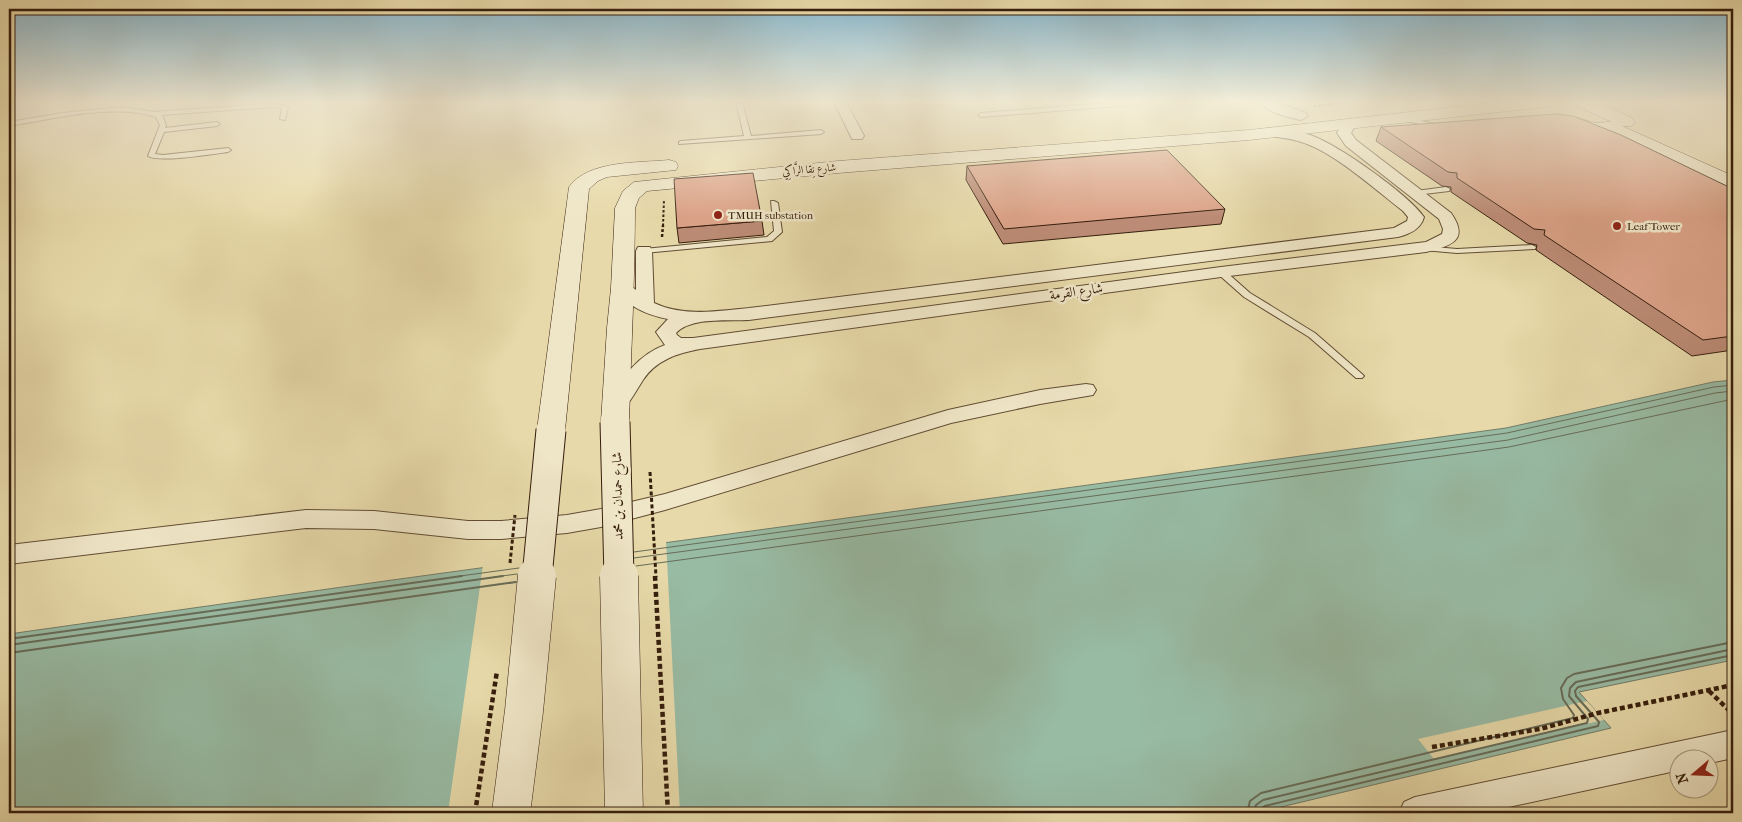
<svg xmlns="http://www.w3.org/2000/svg" width="1742" height="822" viewBox="0 0 1742 822" font-family="'IM FELL French Canon',Amiri,serif">
<style>
.water{fill:#98bba4;stroke:#717c68}
.pier{fill:#e7d9a9}
.lines{fill:none;stroke-linecap:round;stroke-linejoin:round}
.shore-far1{stroke:#676c58;stroke-width:1}
.shore{stroke:#676c58;stroke-width:2}
.lane-casing{stroke:#624d34;stroke-width:2}
.street-casing{stroke:#624d34;stroke-width:2}
.secondary-casing{stroke:#361e0d;stroke-width:1}
.path-far2{stroke:#361e0d;stroke-width:2;stroke-dasharray:2.5 2;stroke-linecap:butt}
.path-far1{stroke:#361e0d;stroke-width:2.5;stroke-dasharray:3 2;stroke-linecap:butt}
.path{stroke:#361e0d;stroke-width:4.5;stroke-dasharray:5 3;stroke-linecap:butt}
.lane{fill:#efe6c7;fill-rule:evenodd}
.street{fill:#efe6c7;fill-rule:evenodd}
.secondary{fill:#efe6c7;fill-rule:evenodd}
.secondary-bridge-far1-casing{stroke:#361e0d;stroke-width:31;stroke-linecap:butt}
.secondary-bridge-casing{stroke:#361e0d;stroke-width:39;stroke-linecap:butt}
.path-bridge-far1{stroke:#361e0d;stroke-width:3;stroke-dasharray:4 2.5;stroke-linecap:butt}
.path-bridge{stroke:#361e0d;stroke-width:4.5;stroke-dasharray:5 3;stroke-linecap:butt}
.secondary-bridge-far1{stroke:#efe6c7;stroke-width:29}
.secondary-bridge{stroke:#efe6c7;stroke-width:38}
.wall{fill:#bc8b75;stroke:#361e0d}
.building{fill:#dba288;stroke:#361e0d}
.poi-dot{fill:#8f2418;stroke:#efe6c7;stroke-width:2}
.labels{text-anchor:middle;stroke-width:5;stroke-linejoin:round;paint-order:stroke}
.far-street-label{font-size:11px;fill:#361e0d;stroke:#efe6c7}
.far-poi-label{font-size:11px;fill:#361e0d;stroke:#efe6c7;text-anchor:start}
.street-label{font-size:14px;fill:#361e0d;stroke:#efe6c7}
</style>
<rect width="100%" height="100%" fill="#e7d9a9"/>
<filter id="stains"><feTurbulence type="fractalNoise" baseFrequency=".004" numOctaves="4"/><feColorMatrix values="0 0 0 0 .2 0 0 0 0 .09 0 0 0 0 .02 0 0 0 .5 -.17"/></filter>
<radialGradient id="worn" r=".72"><stop offset=".6" stop-color="#630" stop-opacity="0"/><stop offset="1" stop-color="#630" stop-opacity=".3"/></radialGradient>
<path class="water" d="M1733,380V660L1579,692L1611,728L1256,813H9V634L385,581L1506,428L1713,382Z"/>
<path class="pier" d="M666,540L680,813H448L483,565Z
M1587,701L1604,720L1434,759L1418,739Z"/>
<g class="lines">
<path class="shore-far1" d="M634,552L1507,433L1714,387L1733,385
M634,558L1508,440L1715,393L1733,391
M636,566L1509,447L1733,399
M453,577L519,568
M494,577L517,574"/>
<path class="shore" d="M9,639L462,576
M9,645L503,576
M9,653L516,582
M1247,813L1250,801L1261,793L1573,718L1574,715L1563,699L1561,688L1567,678L1574,674L1733,642
M1254,813L1256,805L1263,800L1587,723L1588,719L1569,696L1570,688L1576,682L1733,649
M1261,813L1262,808L1265,806L1598,726L1599,722L1576,696L1575,691L1578,687L1733,655"/>
<defs>
<path id="lane" d="M736,102H742L751,136L821,130L824,132L821,134L679,144V142L681,141L744,136Z
M936,102H942L943,104L938,105Z
M1120,102H1145L1142,104L981,117L978,115L981,113Z
M275,103L288,107L285,120L280,119L282,108L275,107L162,115L166,125L165,128L217,122L220,124L217,126L164,132L155,154L163,155L228,148L231,150L228,152C212,154 159,163 148,156L160,125L156,117C115,103 52,119 9,126V122L63,113L109,108H129L154,112Z
M1405,117L1443,126L1444,127L1441,129L1403,120V118Z
M1446,187L1450,189L1449,191L1416,195L1412,193L1416,191Z
M771,201H774L778,203L782,232L772,241L644,253L640,251L644,249L767,237L774,231Z
M1532,245L1536,247L1535,249L1457,253L1423,250L1419,248L1423,246L1457,249Z
M1218,270H1224L1250,293L1315,333L1362,374L1364,376L1362,378H1356L1309,337L1244,297L1218,274Z"/>
<path id="street" d="M834,102H846L864,136L862,139H852Z
M1260,102H1275L1306,113L1308,116L1301,120C1288,117 1268,113 1260,102Z
M1349,120L1356,124L1351,133L1356,140L1451,213C1470,240 1451,246 1426,252L1221,277L700,349C678,353 656,360 643,380C636,391 630,402 621,413L614,415L607,413L603,408C620,382 635,356 665,345L656,332L668,319C647,315 626,306 614,288L617,284C625,282 629,284 636,290V251L638,247H650L652,251L654,303C683,317 719,311 749,308L1394,228L1407,221L1408,217L1403,211C1377,191 1333,151 1301,142C1290,138 1278,138 1267,135L1265,132L1267,129L1272,128C1284,130 1298,131 1310,135C1337,144 1408,194 1424,217C1421,229 1410,234 1398,237L749,320C727,321 691,317 676,333L677,335L681,338H693L1221,267L1426,242L1442,234L1443,229L1439,219L1346,146L1337,133L1344,121Z
M1086,384L1093,385L1096,390L1093,395L1040,404L951,423L665,510L601,527L567,533L501,539H468L374,529L306,528L9,564V545L306,510L374,511L468,521H501L567,515L601,509L665,494L948,410L1040,390Z
M1733,730V758L1710,763V760H1680V770L1481,813H1399L1404,802L1415,797Z"/>
<path id="secondary" d="M1499,102H1552L1550,106L1544,107L1249,140L838,173L647,191L639,198L635,208C635,279 631,351 629,422L625,428L615,431L605,428L601,422L607,328L611,288L615,208L623,191L634,182L838,161L1249,130Z
M1575,102H1597L1632,118L1635,122L1632,126H1622L1733,176V189L1618,138L1563,125L1560,121L1563,117C1576,114 1587,123 1600,123C1604,123 1606,121 1612,122L1577,106Z
M669,160L676,162L678,166L676,170L607,177L598,181L589,189L565,430L561,437L551,439L541,437L537,430L569,187C588,160 639,163 669,160Z"/>
</defs>
<use href="#lane" class="lane-casing"/>
<use href="#street" class="street-casing"/>
<use href="#secondary" class="secondary-casing"/>
<path class="path-far2" d="M1314,106L1354,102
M663,226L664,199"/>
<path class="path-far1" d="M662,237L663,225"/>
<path class="path" d="M1709,691L1733,714
M1432,747L1540,729L1598,713L1733,685"/>
<use href="#lane" class="lane"/>
<use href="#street" class="street"/>
<use href="#secondary" class="secondary"/>
<defs>
<path id="secondary-bridge-far1" d="M615,422L619,577
M537,577L551,430"/>
<path id="secondary-bridge" d="M619,576L624,813
M511,813L524,711L537,576"/>
</defs>
<use href="#secondary-bridge-far1" class="secondary-bridge-far1-casing"/>
<use href="#secondary-bridge" class="secondary-bridge-casing"/>
<path class="path-bridge-far1" d="M650,472L656,577
M510,563L515,515"/>
<path class="path-bridge" d="M655,576L668,813
M475,813L497,671"/>
<use href="#secondary-bridge-far1" class="secondary-bridge-far1"/>
<use href="#secondary-bridge" class="secondary-bridge"/>
</g>
<path class="wall" d="M1381,127L1733,189V350L1692,356L1536,250L1537,245L1527,243L1451,192V187L1442,186L1376,141Z
M967,166L1225,209L1221,224L1003,244L966,180Z
M762,221L764,235L679,243L677,228Z"/>
<path class="building" d="M1556,114L1573,116L1621,135L1733,189V336L1703,340L1544,235L1545,230L1534,229L1457,178V173L1448,172L1381,127Z
M1167,150L1225,209L1004,229L967,166Z
M753,173L762,221L677,228L674,179Z"/>
<linearGradient id="sky" x2="0" y2="1"><stop stop-color="#88b7cd"/><stop offset="0.47" stop-color="#f4eed8"/><stop offset="1" stop-color="#f4eed8" stop-opacity="0"/></linearGradient>
<rect width="1742" height="217" fill="url(#sky)"/>
<g class="poi-dot">
<circle cx="718" cy="215" r="5"/>
<circle cx="1617" cy="226" r="5"/>
</g>
<g class="labels">
<g class="far-street-label">
<text transform="translate(809 169) rotate(-5)" y="4">شارع نِقا الرَّاكِي</text>
</g>
<g class="far-poi-label">
<text x="728" y="219">TMUH substation</text>
<text x="1627" y="230">Leaf Tower</text>
</g>
<g class="street-label">
<text transform="translate(1076 291) rotate(-8)" y="5">شارع القرمة</text>
<text transform="translate(617 496) rotate(-91)" y="5">شارع حمدان بن محمد</text>
</g>
</g>
<rect width="1742" height="822" fill="none" stroke="#e7d9a9" stroke-width="30"/>
<rect x="10" y="10" width="1722" height="802" fill="none" stroke="#361e0d" stroke-width="2.5"/>
<rect x="15" y="15" width="1712" height="792" fill="none" stroke="#361e0d"/>
<g transform="translate(1694 774) rotate(251)"><circle r="24" fill="#efe6c7" stroke="#a5967d"/>
<path d="M0-4L9 19L0 12L-9 19Z" fill="#8f2418"/>
<text y="-8" font-size="14" font-weight="bold" text-anchor="middle" fill="#361e0d">N</text>
</g>
<rect width="100%" height="100%" filter="url(#stains)"/>
<rect width="100%" height="100%" fill="url(#worn)"/>
</svg>
